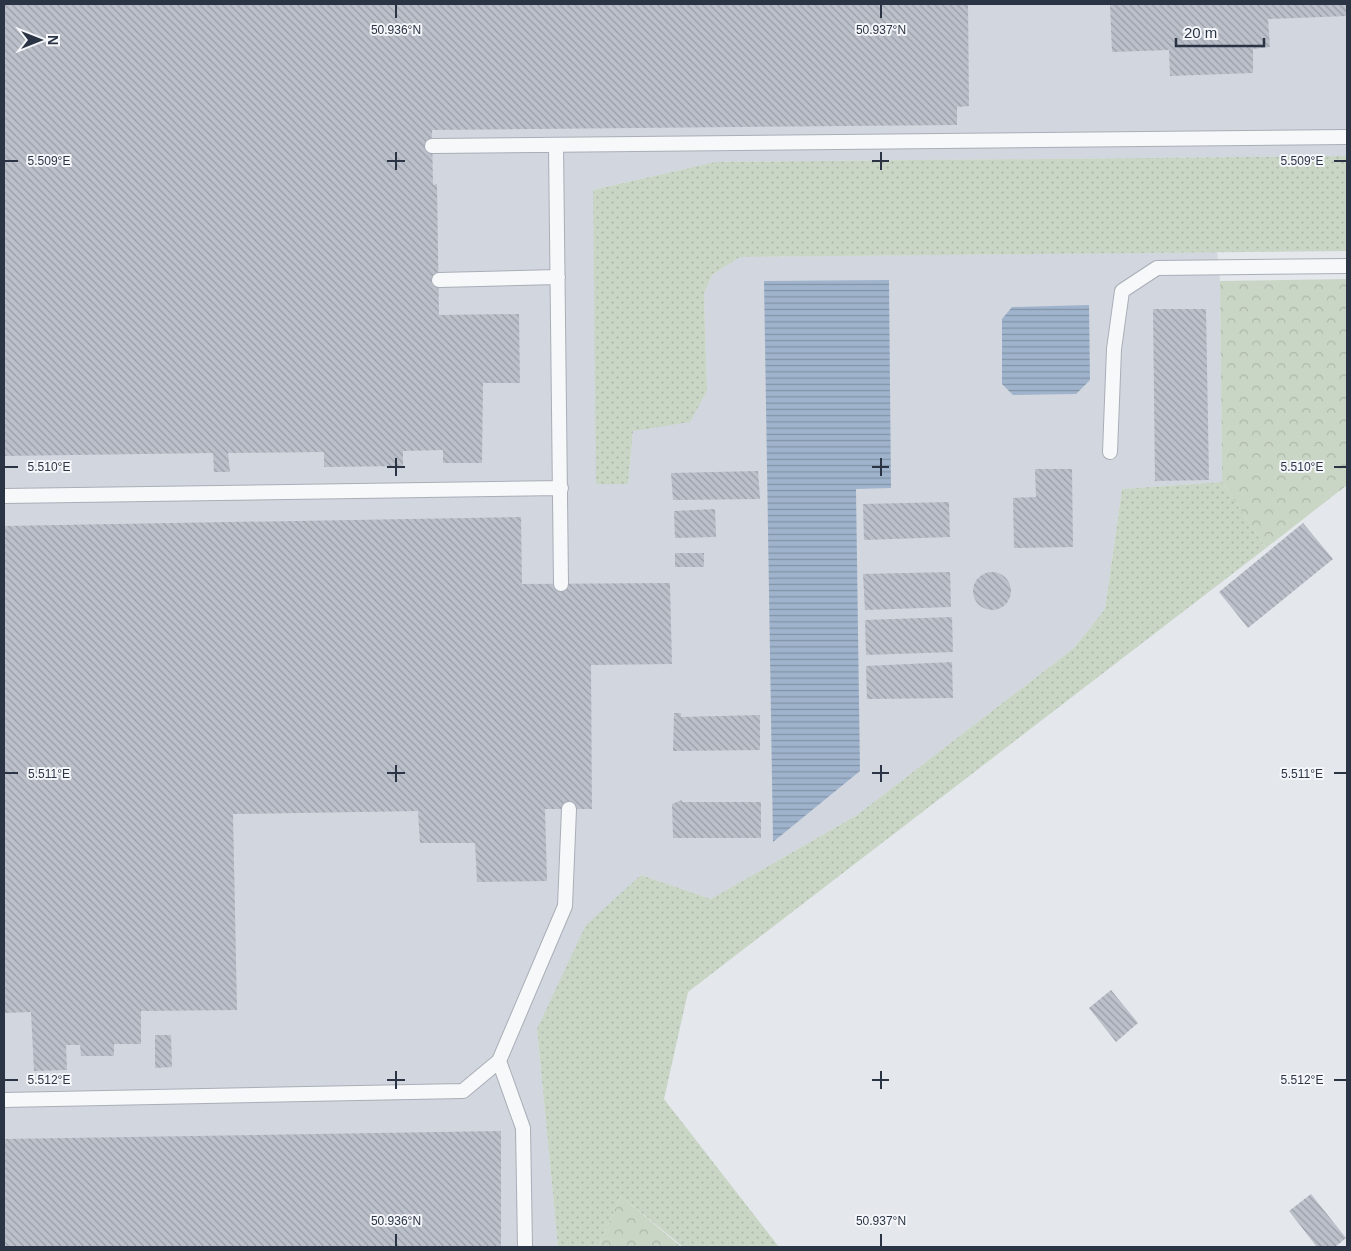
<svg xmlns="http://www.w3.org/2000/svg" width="1351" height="1251" viewBox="0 0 1351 1251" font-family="Arial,sans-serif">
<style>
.built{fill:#d2d6de}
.grass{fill:url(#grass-dots)}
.forest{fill:url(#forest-crowns)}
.water{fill:url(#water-rules)}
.building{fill:url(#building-back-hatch)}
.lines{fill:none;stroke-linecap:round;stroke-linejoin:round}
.lane-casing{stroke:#a9aeb7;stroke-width:16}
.lane{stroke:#f7f8fa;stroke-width:14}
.ticks{fill:none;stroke:#2b3445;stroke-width:2}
.ticks-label{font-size:12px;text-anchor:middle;fill:#2b3445;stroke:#f4f6f9;stroke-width:4;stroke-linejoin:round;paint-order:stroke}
</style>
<defs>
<pattern id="grass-dots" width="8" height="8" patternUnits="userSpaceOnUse" patternTransform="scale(1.25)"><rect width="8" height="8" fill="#c9d6c5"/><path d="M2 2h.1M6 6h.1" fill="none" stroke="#adb8ab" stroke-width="1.8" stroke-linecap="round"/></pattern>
<pattern id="forest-crowns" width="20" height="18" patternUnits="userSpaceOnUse" patternTransform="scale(1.25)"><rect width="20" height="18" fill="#c9d6c5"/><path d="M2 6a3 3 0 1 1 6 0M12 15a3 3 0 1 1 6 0" fill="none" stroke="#adb8ab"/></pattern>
<pattern id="water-rules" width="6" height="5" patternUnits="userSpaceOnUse" patternTransform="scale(1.25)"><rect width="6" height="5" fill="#9fb4cc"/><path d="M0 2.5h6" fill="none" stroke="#8293a7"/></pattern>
<pattern id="building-back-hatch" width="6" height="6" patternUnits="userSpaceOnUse" patternTransform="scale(1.25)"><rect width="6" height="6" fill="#bbc0ca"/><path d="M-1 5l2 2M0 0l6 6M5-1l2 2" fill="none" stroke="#989da6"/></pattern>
</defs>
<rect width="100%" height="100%" fill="#e4e7ec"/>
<path class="built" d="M4,4H1347V156L715,162L593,190L628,484L633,431L707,391L704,294L712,275L740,257L1217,252L1220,281L1222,482L1122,489L1105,609L1074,648L857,815L711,899L641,875L537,1029L558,1247H4Z"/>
<path class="grass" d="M1347,156V251L740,257L712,275L704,294L707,391L690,422L633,431L628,484H596L593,190L715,162Z
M1222,482L1266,548L688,992L664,1099L779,1247H683L621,1196L598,1247H558L537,1029L586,925L641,875L711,899L857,815L1074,648L1105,609L1122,489Z"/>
<path class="forest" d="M1347,279V485L1266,548L1222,482L1220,281Z
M621,1196L679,1245L682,1247H598Z"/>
<path class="water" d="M889,280L891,488L856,489L860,771L773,842L764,281Z
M1089,305L1090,380L1076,394L1013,395L1002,384V319L1012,307Z"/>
<path class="building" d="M4,4H968L969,106L957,107V125L432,130L433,185L437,184L439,315L519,314L520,383H483L482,463H443V450L403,451V466L324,467V452L228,453L230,472H214L213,453L4,456Z
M1110,4H1347V16L1268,19L1270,47L1253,49V73L1170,76L1169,50L1112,52Z
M1153,309H1206L1209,480L1155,481Z
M1035,469H1072L1073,547L1014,548L1013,498L1036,497Z
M758,471L760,499L673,500L671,473Z
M949,502L950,537L864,540L863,504Z
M715,509L716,537L675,538L674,511Z
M521,517L522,584L670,583L672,664L591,665L592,809H545L547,881L477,882L475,843H420L418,811L233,814L237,1010L141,1011V1044H114V1056H81L80,1045H66L67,1070L34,1071L31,1012L4,1013V526Z
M1303,523L1333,559L1248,628L1219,592Z
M675,553H704V567H675Z
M950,572L951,607L865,610L863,574Z
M973 591a19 19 0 1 1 38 0a19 19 0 1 1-38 0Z
M952,617L953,652L866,655L865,620Z
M952,662L953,698L867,699L866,666Z
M674,713H681V717L760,715V750L673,751Z
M682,800V802H761V838H673L672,804Z
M1111,990L1138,1023L1116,1042L1089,1008Z
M155,1035H171L172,1067L155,1068Z
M501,1131V1247H4V1139Z
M1311,1194L1346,1238L1335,1247H1317L1289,1211Z"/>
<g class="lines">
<defs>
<path id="lane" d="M556,145L561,584
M432,146L1347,137
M439,280L558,277
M1110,452L1114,349L1122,291L1157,268L1347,266
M4,496L561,488
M499,1061L523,1128L525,1247
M4,1100L463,1091L499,1061L565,906L569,809"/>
</defs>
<use href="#lane" class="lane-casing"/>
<use href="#lane" class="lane"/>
</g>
<path class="ticks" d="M396,5V18M881,5V18M396,152V170M881,152V170M5,161H18M387,161H405M872,161H889M1334,161H1346M396,458V476M881,458V476M5,467H18M387,467H405M872,467H889M1334,467H1346M396,765V782M881,765V782M5,773H18M387,773H405M872,773H889M1334,773H1346M396,1071V1089M881,1071V1089M5,1080H18M387,1080H405M872,1080H889M1334,1080H1346M396,1234V1246M881,1234V1246"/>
<g class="ticks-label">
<text x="396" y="34">50.936°N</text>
<text x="881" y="34">50.937°N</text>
<text x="1302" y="165">5.509°E</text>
<text x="49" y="165">5.509°E</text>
<text x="1302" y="471">5.510°E</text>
<text x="49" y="471">5.510°E</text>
<text x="49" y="778">5.511°E</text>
<text x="1302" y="778">5.511°E</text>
<text x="1302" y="1084">5.512°E</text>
<text x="49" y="1084">5.512°E</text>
<text x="396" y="1225">50.936°N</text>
<text x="881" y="1225">50.937°N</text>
</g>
<rect width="1351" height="1251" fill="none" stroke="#2b3445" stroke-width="10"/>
<g transform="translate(40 40) rotate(90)" stroke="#f4f6f9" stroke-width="4" paint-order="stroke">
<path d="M0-4L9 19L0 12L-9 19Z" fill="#2b3445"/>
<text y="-8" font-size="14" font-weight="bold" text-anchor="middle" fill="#2b3445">N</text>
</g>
<path d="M1176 38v8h88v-8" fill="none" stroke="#2b3445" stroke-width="2.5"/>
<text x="1184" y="38" font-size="15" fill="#2b3445" stroke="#f4f6f9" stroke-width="4" paint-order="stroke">20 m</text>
</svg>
